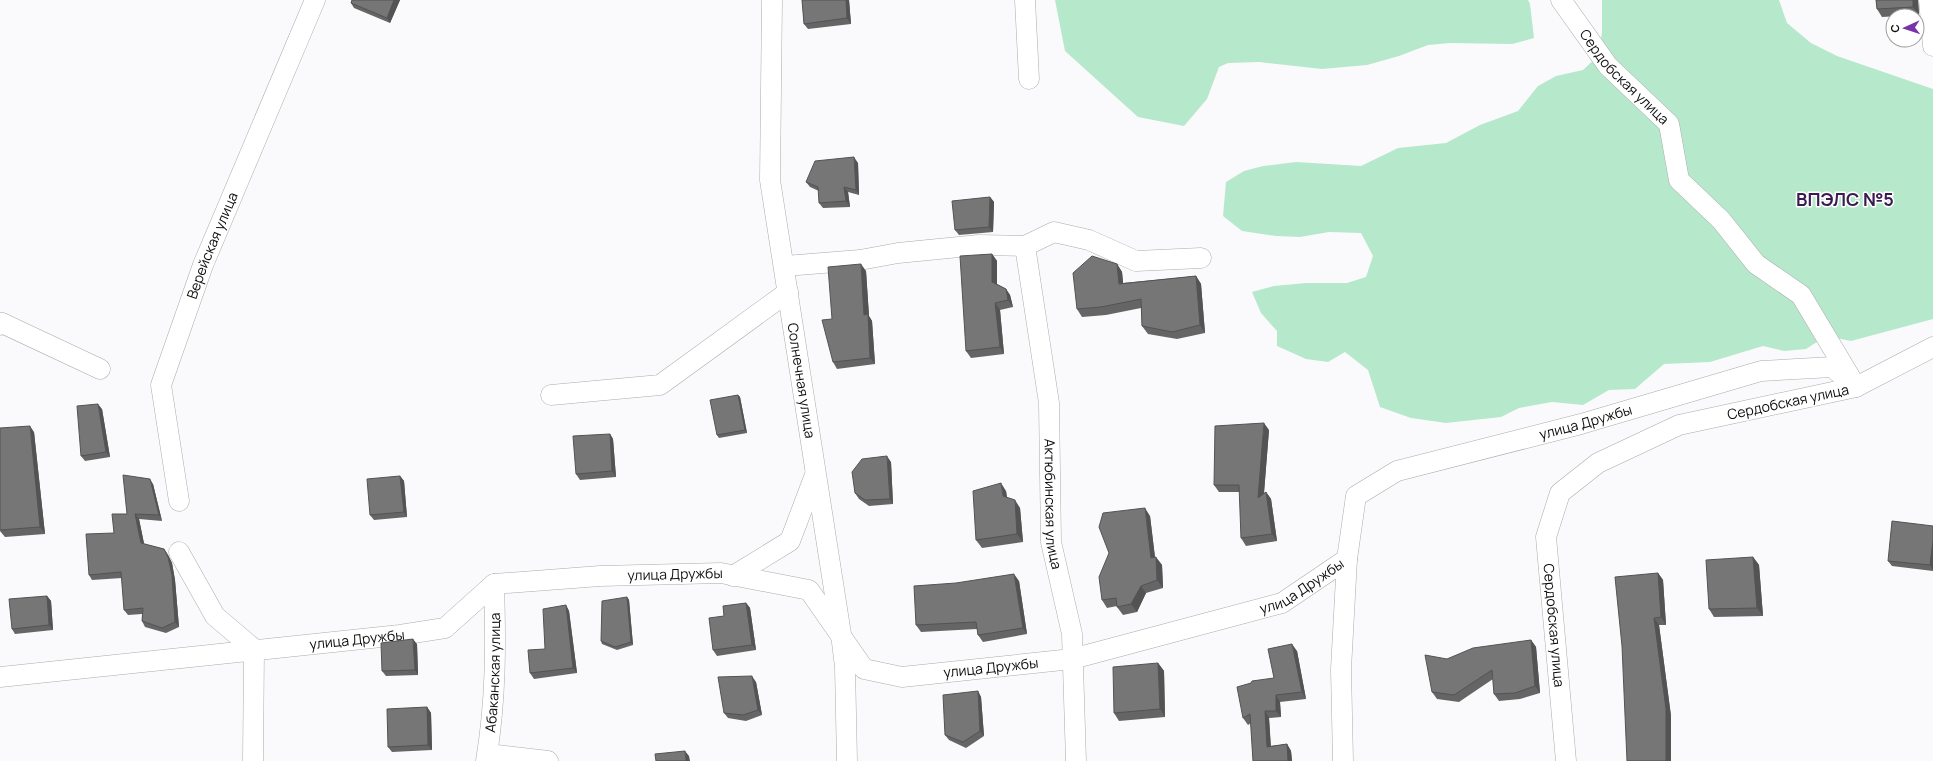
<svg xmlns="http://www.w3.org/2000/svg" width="1933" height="761" viewBox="0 0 1933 761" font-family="Manrope,sans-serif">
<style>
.green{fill:#b6e8cc}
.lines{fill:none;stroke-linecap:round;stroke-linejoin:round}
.street-casing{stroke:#ababad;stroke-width:21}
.street{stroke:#fff;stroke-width:20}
.wall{fill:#666566}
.shaded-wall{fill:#535353}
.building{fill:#777677;stroke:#535353}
.labels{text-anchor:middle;stroke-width:3;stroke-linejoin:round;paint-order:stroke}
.street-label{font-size:14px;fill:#0d0d0d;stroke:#fff}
.district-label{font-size:18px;font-weight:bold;fill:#3a1a52;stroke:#fff}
</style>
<rect width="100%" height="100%" fill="#fafafc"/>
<path class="green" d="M1055,0H1528L1530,4L1534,38L1512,44L1450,43L1428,45L1399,56L1367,65L1322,69L1259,62L1228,63L1219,67L1207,99L1184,126L1138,117L1065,51Z
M1602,0H1779L1787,23L1811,43L1837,56L1933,89V319L1851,341L1826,336L1806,349L1784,351L1763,346L1710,362L1664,364L1635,389L1609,390L1583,405L1552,402L1519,408L1501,417L1446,423L1411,418L1380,407L1368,370L1345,352L1328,362L1306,359L1277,346V331L1261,313L1252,292L1274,286L1306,283H1347L1366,277L1373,256L1361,233L1329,232L1300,237L1276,236L1242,231L1223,216L1226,182L1244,171L1263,166L1296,162L1361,166L1398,148L1446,143L1480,125L1518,111L1538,86L1556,76L1583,70L1599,55L1602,32Z"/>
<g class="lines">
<defs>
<g id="street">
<path id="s1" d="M772,0L770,180L841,634L845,667L847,761"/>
<path d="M1025,0L1029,79"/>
<path id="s2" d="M1561,0L1608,66L1669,124L1679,180L1721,220L1756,264L1801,295L1856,387L1679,425L1598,463L1560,493L1546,537L1566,761"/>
<path d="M1929,0L1933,46"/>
<path id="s3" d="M1025,246L1049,403L1051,542L1072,634L1076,761"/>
<path d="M785,266L860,260L898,253L979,245L1025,246L1054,232L1089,240L1136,261L1201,258"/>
<path d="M0,325L2,323L100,369"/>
<path d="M551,395L660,385L788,292"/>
<path id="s4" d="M179,501L161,385L203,265L315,0"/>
<path d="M179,552L215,616L254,649L253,761"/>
<path d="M733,576L790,541L815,475"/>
<path id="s5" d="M0,677L400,635L445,628L494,584L600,576L721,573L809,590L864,669L902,677L1072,659L1282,603L1347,559L1356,496L1397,471L1581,424L1761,371L1832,367L1856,387L1933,347"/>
<path d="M488,754L548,761"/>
<path id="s6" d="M486,761C496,700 496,646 494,584"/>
<path d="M1343,761L1341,669L1347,559"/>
</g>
</defs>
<use href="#street" class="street-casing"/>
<use href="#street" class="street"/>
</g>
<path class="wall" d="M352,0H400L390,23L354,8L351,3Z
M802,0H849L851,24L808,29L804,24Z
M1876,0H1918L1919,15L1882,17L1877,9Z
M858,163L859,195L848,192L850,207L823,208L819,203V191L810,187L806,182Z
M990,197L994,202L993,232L959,235L955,230Z
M992,254L997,261V284L1006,289L1010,295L1013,307L1000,310L1004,354L971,358L966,351Z
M1117,264L1122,272L1123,283L1196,276L1201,284L1205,333L1177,339L1148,334L1142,326L1141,308L1106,315L1082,317L1077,309Z
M866,271L869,316L872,321L875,364L837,369L833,362L832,319Z
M738,395L740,397L747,433L719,438L717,435Z
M102,409L110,457L85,461L81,456Z
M1269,430L1264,493L1266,492L1271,499L1277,541L1246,546L1241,538L1240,492H1219L1214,485Z
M34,432L45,534L5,537L0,531Z
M610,434L613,439L616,477L580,480L576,474Z
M891,462L893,504L869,506L859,499L855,493Z
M400,476L404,481L407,517L374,520L370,515Z
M153,484L162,521L139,519L144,544L164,549L168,555L172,563L175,580L179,627L166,633L145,627L142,621V614L128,615L124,610L122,578L92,580L89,575L114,533L127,514Z
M1006,491L1007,498L1020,508L1023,542L982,548L976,540Z
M1150,516L1155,557L1162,565L1163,588L1146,593L1137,612L1123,615L1117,607V606L1107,608L1102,600Z
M1933,526V571L1892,566L1888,561Z
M1753,557L1759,565L1763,616L1714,617L1709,609Z
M1658,573L1663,580L1666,625H1659L1671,716L1622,646Z
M1019,581L1027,634L983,642L978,635L977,629L921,632L916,625L956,583Z
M47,596L51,601L53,630L15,634L12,629Z
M627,597L629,600L633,645L617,650L602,644L601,641Z
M746,603L750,608L756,650L717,656L713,650L724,616Z
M566,605L569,611L577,673L534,679L530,673L545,649Z
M1531,640L1536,647L1540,693L1520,699L1499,701L1494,694L1493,679L1459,702L1437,699L1432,692L1447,659Z
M417,644L418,675L386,676L382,671Z
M1297,651L1306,699L1280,702L1281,717L1269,718L1271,746L1287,744L1291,751L1292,761H1253L1251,723L1248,725L1243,718L1274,678Z
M1158,663L1164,671L1165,717L1119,721L1114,713Z
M756,682L762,715L746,721L728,718L724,713Z
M978,691L981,697L984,736L966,748L949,740L945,735Z
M427,707L431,713L432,750L392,752L388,747Z"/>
<path class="shaded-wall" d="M394,0H400L390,23L387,18Z
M846,0H849L851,24L847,18Z
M1913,0H1918L1919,15L1913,7Z
M854,157L858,163L859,195L856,190Z
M844,187L848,192L850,207L846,201Z
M990,197L994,202L993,232L989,227Z
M992,254L997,261V289L992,282Z
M861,264L866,271L869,316L872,321L875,364L870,358L864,315Z
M1117,264L1122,272L1124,292L1119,284Z
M1196,276L1201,284L1205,333L1200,325Z
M1006,289L1010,295L1013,307L1008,300Z
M995,303L1000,310L1004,354L1000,347Z
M738,395L740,397L747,433L745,430Z
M98,404L102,409L110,457L106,452Z
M1264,423L1269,430L1263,505L1258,498Z
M30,426L34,432L45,534L40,527Z
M610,434L613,439L616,477L612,471Z
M887,456L891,462L893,504L890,499Z
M400,476L404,481L407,517L404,512Z
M150,479L153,484L162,521L159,515Z
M1001,483L1006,491L1008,504L1003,496Z
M1266,492L1271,499L1277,541L1272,534Z
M1015,500L1020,508L1023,542L1017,534Z
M1145,508L1150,516L1156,566L1151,558Z
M135,514L139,519L145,548L141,543Z
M1933,540V570L1930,565Z
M164,549L168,555L172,563L175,580L179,627L175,622Z
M1156,557L1162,565L1163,588L1157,580Z
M1753,557L1759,565L1763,616L1757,608Z
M1658,573L1663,580L1666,625L1661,617Z
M1014,574L1019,581L1027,634L1023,628Z
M1141,586L1146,593L1137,612L1131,604Z
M47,596L51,601L53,630L49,625Z
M627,597L629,600L633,645L631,642Z
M746,603L750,608L756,650L752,645Z
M566,605L569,611L577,673L573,668Z
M1654,618L1659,625L1671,716V761H1666Z
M413,639L417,644L418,675L415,670Z
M1531,640L1536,647L1540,693L1535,686Z
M1292,644L1297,651L1306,699L1302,692Z
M1158,663L1164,671L1165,717L1160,709Z
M752,676L756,682L762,715L758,710Z
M978,691L981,697L984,736L980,731Z
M1276,695L1280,702L1281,717L1276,711Z
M427,707L431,713L432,750L428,745Z
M1265,711L1269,718L1271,753L1267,747Z
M1287,744L1291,751L1292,761H1288Z
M685,751L689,756L690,761H686Z"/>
<path class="building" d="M352,0H394L387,18L351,3Z
M802,0H846L847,18L804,24Z
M1876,0H1913V7L1877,9Z
M854,157L856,190L844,187L846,201L819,203L818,187L806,182L815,161Z
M990,197L989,227L955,230L952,201Z
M992,254V282L1006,289L1008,300L995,303L1000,347L966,351L960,256Z
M1092,256L1117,264L1119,284L1196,276L1200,325L1172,332L1142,326L1141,299L1101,307L1077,309L1073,273Z
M861,264L864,315L868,314L870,358L833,362L822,320L832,319L828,267Z
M738,395L745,430L717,435L710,400Z
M98,404L106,452L81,456L77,406Z
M1264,423L1258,498L1266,492L1272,534L1241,538L1239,485H1214L1215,426Z
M30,426L40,527L0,530V428Z
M610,434L612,471L576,474L573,436Z
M887,456L890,499L865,500L855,493L852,472L862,459Z
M123,475L150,479L159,515L135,514L141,543L164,549L168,557L172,575L175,622L162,628L142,621L143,608L124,610L121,572L89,575L86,534L114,533L112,514H127Z
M400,476L404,512L370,515L367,479Z
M1001,483L1003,496L1015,500L1017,534L976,540L973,491Z
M1145,508L1151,558L1156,557L1157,580L1141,586L1131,604L1117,607L1116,598L1102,600L1099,577L1109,553L1099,527L1103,513Z
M1892,521L1933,526V540L1930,565L1888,561Z
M1753,557L1757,608L1709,609L1706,560Z
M1658,573L1661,617L1654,618L1666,709V761H1627L1622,646L1615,577Z
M1014,574L1023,628L978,635L976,622L916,625L914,586L956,583Z
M47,596L49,625L12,629L9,599Z
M627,597L631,642L615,647L601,641L602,601Z
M746,603L752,645L713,650L709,618L724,616L723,606Z
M566,605L573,668L530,673L528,650L545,649L543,609Z
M413,639L415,670L382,671L381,643Z
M1531,640L1535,686L1515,693L1494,694L1492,670L1454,695L1432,692L1425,655L1447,659L1473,648Z
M1292,644L1302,692L1276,695V711H1265L1267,747L1287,744L1288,761H1253L1250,714L1243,718L1237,687L1251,683L1252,681L1274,678L1268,649Z
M1158,663L1160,709L1114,713L1113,667Z
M752,676L758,710L743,715L724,713L718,677Z
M978,691L980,731L963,742L945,735L943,695Z
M427,707L428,745L388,747L387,709Z
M685,751L686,761H656L655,754Z"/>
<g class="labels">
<g class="street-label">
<text dy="5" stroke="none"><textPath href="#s2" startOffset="100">Сердобская улица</textPath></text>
<text dy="5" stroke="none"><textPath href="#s4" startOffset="266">Верейская улица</textPath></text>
<text dy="5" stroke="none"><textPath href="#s1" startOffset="383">Солнечная улица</textPath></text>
<text transform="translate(1788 402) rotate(-12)" y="5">Сердобская улица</text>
<text dy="5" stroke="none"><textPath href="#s5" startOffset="1739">улица Дружбы</textPath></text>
<text dy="5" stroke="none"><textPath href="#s3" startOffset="260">Актюбинская улица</textPath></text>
<text dy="5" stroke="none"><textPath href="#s5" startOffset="695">улица Дружбы</textPath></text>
<text dy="5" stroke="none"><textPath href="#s5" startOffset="1379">улица Дружбы</textPath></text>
<text dy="5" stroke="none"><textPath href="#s2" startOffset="952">Сердобская улица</textPath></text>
<text dy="5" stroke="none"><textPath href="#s5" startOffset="359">улица Дружбы</textPath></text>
<text dy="5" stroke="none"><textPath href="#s5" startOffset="1055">улица Дружбы</textPath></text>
<text dy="5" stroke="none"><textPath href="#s6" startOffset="89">Абаканская улица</textPath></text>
</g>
<g class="district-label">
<text x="1845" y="206">ВПЭЛС №5</text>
</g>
</g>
<g transform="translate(1905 28) rotate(267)"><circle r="19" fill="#ffffff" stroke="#9e9e9e"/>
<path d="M0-3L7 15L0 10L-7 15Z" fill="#7734a8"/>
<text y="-6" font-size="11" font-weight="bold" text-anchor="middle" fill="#0d0d0d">С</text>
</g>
</svg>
